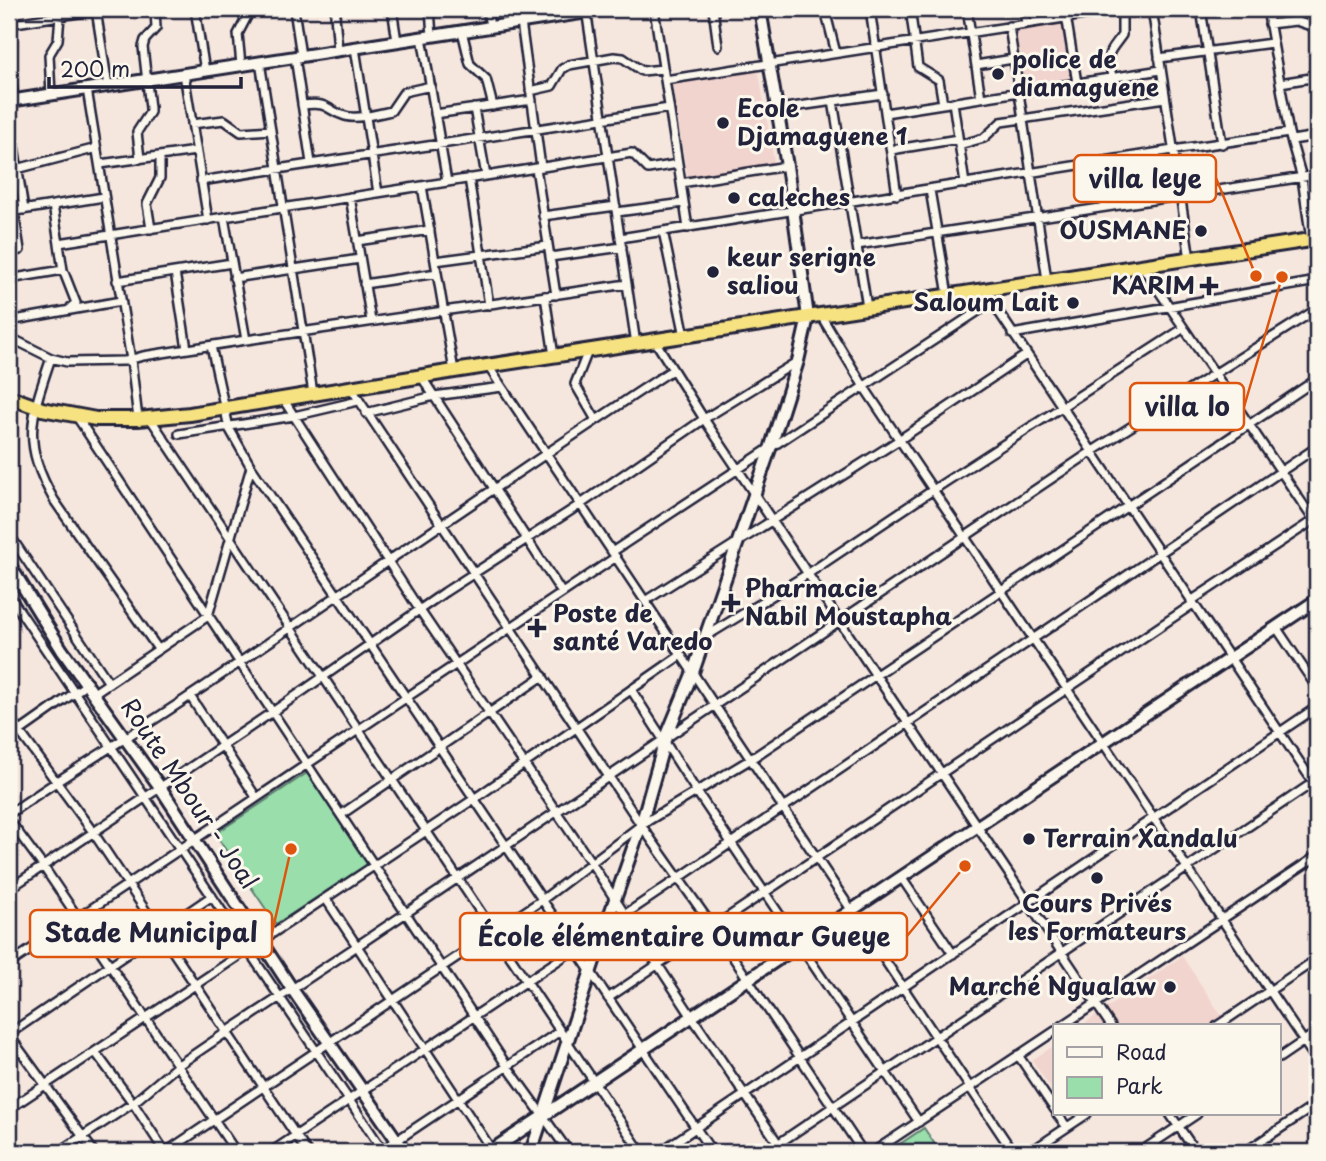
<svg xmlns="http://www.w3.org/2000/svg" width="1326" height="1161" viewBox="0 0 1326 1161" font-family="'Playpen Sans',sans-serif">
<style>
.built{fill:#f1d4cd}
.green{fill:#99deab;stroke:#5e8073;stroke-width:2}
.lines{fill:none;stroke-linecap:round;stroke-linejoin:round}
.minor-casing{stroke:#22223b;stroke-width:12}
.secondary-casing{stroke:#22223b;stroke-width:16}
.trunk-casing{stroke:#22223b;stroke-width:18}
.minor{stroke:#fbf7ec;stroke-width:7}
.secondary{stroke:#fbf7ec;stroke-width:10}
.trunk{stroke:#f7e281;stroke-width:12}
.poi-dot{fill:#22223b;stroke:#fbf7ec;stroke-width:2.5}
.labels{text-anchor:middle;stroke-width:6;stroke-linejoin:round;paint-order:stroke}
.poi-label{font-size:24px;font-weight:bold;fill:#22223b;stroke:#fbf7ec;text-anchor:start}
.street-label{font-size:24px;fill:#22223b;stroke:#fbf7ec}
.leader{fill:none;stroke:#de560e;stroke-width:2.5}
.callout-dot{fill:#de560e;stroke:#fbf7ec;stroke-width:2.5}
.callout{fill:#fbf7ec;stroke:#de560e;stroke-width:2.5}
.callout-label{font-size:26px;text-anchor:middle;font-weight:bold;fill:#22223b}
</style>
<rect width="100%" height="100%" fill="#f6e7de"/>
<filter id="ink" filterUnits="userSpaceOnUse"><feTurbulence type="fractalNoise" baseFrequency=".0143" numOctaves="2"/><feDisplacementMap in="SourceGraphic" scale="14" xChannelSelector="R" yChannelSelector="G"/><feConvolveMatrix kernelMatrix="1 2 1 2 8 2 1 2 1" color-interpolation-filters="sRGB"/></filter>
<g filter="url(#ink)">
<path class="built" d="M1065,21L1075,80L1024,87L1016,28Z
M758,68L775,167L688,179L671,80Z
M1182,956L1223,1018L1211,1026H1081Z
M1055,1045V1095L1032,1060Z"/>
<path class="green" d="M307,773L368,864L276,924L215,834Z
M924,1128L940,1152H888Z"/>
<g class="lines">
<defs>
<path id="minor" d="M195,9L205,71
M294,9L301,56
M392,9L397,41
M430,9L432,36
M487,9L490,27
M529,9L531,21
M586,9L636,344
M654,9L688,228
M713,9L718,46
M812,9L826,14L836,53
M870,9L897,195
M912,9L911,15L918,67L939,80L943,104
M967,9L981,98
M1024,9L1026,24
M1065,9L1077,83
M1152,9L1190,259
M1201,9L1222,144
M1267,9L1289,133L1302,178L1311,240
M96,10L108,86
M521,22L541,167
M9,24L104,9
M1269,24L1296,21L1317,28
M1009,26L1047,280
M462,31L470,64L486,79L493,106
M422,37L447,182
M355,48L378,193
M338,50L335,15L338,9
M295,57L311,163
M9,58L14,100
M1159,58L1272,43
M260,62L313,393
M241,65L238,34L251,9
M976,65L1013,59
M184,74L208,220
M1112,77C1107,49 1107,56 1122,35V9
M665,80L1123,9
M1280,83L1317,77
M87,89L131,360L138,419
M530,91L552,86L562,69L569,65L614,57L623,58L642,71L663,69
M51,94L49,55L58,40L60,16
M833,101L867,307
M953,102L965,184
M302,105C332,102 323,109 345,116C357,120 378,114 391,111L404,92L431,86
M474,108L486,176
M778,109L883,94
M9,113L24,210
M885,113L1161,70
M435,114L532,100
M192,124L224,120L241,132L271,130
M1292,140L1317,136
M959,145L984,138L1001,122L1165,98
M891,150L958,139
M140,159L137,132L150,112V108L143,47L145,40L156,28L155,9
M100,164L196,151
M536,168L556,295
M9,171L97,148
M469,178L489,305
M201,181C357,156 513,134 669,108
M681,183L787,166
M422,186L454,371
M930,190L948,295
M350,197L371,321
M53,205L63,270L76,303L71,307
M9,212L104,197
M617,212L684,203
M543,216L616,206
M224,217L246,340
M151,229L147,204L160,178V157
M663,231L685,336
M620,238L1173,150L1289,133
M357,241L430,230
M59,243L632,153L648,169L678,164
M857,245L1317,175
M9,252L20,250L14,211
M550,257L622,247
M435,261L548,246
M1142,266L1317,525
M175,272L187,349
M234,278L360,259
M9,279L63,270
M117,281L232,263
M364,284L437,273
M984,290L1317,788
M545,296L554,356
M820,314L864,387L1317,1061
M9,321L121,301
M1012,334L1317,281
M9,337L51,358L67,362L125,361L143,356L246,340L627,284
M655,341L704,419L1111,1026
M211,346L229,428L251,467L712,1152
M588,351L575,384L596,420
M51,358C31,417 21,442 54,500L158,649
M488,366L1013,1152
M421,376L562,593
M351,388L641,825L713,927L863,1152
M283,399L419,609L592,864L692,1017L784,1152
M366,413L434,396L502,387
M77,417L507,1066L569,1152
M150,418L641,1152
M179,434L294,416L358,401
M9,534L109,683
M612,552L992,302
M9,595L384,1152
M645,601L899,440L1026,355
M1191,601L1317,518
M1276,627L1317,688
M705,637L809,573L933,490L1184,328
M632,691L697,792L919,1122
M94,693L208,616L251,467
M190,696L256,797
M9,717L93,832L307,1152
M9,739L87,684
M9,814C68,772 131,736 190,696C351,587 510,476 672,370
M342,814L543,676
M9,820L43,866L236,1152
M901,877L953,954
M9,889L274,711L445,592L581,504L704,419L798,361
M326,899L493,1152
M605,928L1317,447
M9,964L616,557
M608,998L1193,604
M1062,1026L1317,856
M1217,1026L1317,959
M9,1034L212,896
M9,1035L94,1152
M96,1053L133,1103L165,1152
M1018,1055L1055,1110
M1279,1058L1317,1032
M9,1109L474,799L681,655
M1057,1114L1067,1127
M1170,1114L1196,1152
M9,1137L19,1152
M381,1151L560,1031
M59,1152L133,1103L177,1066L227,1032L357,946L1091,452L1317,309
M166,1152L542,900L641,825L751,759L1317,379
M271,1152L575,949
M660,1152L1317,707
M766,1152L1317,780
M873,1152L1055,1031
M1030,1152L1087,1114
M1140,1152L1197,1114
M1245,1152L1317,1104"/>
<path id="secondary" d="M9,101L607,9
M9,564L62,650L160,787L292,989L405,1152
M489,1152L1317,600
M531,1152L605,928L641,825L665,740L693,672L771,446L798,361L808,317L787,166L760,9"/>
<path id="trunk" d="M9,397L42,409L96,419H138L190,414L454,371L1317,239"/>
</defs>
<use href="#minor" class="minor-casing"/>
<use href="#secondary" class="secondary-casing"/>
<use href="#trunk" class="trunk-casing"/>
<use href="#minor" class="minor"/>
<use href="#secondary" class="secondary"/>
<use href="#trunk" class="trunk"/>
</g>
</g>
<g class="poi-dot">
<circle cx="998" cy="74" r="7"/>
<circle cx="723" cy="123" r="7"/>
<circle cx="734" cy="198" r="7"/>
<circle cx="1201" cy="231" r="7"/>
<circle cx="713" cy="272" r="7"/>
<path d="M1205.5 275.5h7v7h7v7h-7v7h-7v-7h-7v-7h7z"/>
<circle cx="1073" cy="303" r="7"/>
<path d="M727.5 592.5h7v7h7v7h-7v7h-7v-7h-7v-7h7z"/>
<path d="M533.5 617.5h7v7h7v7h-7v7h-7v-7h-7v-7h7z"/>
<circle cx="1029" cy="839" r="7"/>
<circle cx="1097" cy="878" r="7"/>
<circle cx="1170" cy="987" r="7"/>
</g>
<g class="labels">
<g class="poi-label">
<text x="1012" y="68">police de<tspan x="1012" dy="28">diamaguene</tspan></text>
<text x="737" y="117">Ecole<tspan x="737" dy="28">Djamaguene 1</tspan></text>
<text x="748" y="206">caleches</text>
<text x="1187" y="239" text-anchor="end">OUSMANE</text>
<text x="727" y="266">keur serigne<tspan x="727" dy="28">saliou</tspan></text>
<text x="1195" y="294" text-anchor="end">KARIM</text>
<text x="1059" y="311" text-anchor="end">Saloum Lait</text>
<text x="745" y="597">Pharmacie<tspan x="745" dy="28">Nabil Moustapha</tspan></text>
<text x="553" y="622">Poste de<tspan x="553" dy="28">santé Varedo</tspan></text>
<text x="1043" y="847">Terrain Xandalu</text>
<text x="1097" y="912" text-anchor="middle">Cours Privés<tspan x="1097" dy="28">les Formateurs</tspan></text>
<text x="1156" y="995" text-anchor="end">Marché Ngualaw</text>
</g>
<g class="street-label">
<text transform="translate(189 794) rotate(56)" y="8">Route Mbour - Joal</text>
</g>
</g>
<path class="leader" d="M1256 276L1216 178M1282 277L1244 407M291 849L272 933M965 866L907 936"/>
<g class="callout-dot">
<circle cx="1256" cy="276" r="7"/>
<circle cx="1282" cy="277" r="7"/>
<circle cx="291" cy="849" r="7"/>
<circle cx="965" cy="866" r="7"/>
</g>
<g class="callout">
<rect x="1074" y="155" width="142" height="47" rx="7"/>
<rect x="1130" y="383" width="114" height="47" rx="7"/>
<rect x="30" y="910" width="242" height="47" rx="7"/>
<rect x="460" y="913" width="447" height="47" rx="7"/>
</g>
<g class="callout-label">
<text x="1145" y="188">villa leye</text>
<text x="1187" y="416">villa lo</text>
<text x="151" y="942">Stade Municipal</text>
<text x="684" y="946">École élémentaire Oumar Gueye</text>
</g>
<rect width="1326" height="1161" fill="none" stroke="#fbf7ec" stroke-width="35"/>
<rect x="18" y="18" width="1291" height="1126" fill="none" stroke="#22223b" stroke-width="2.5" filter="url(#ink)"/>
<rect x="1053" y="1024" width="228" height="91" fill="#fbf7ec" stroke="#a4a2a5" stroke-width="2"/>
<rect x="1067" y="1047" width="35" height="10" fill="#fbf7ec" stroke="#a4a2a5" stroke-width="2"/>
<text x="1116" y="1060" font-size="21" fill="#22223b">Road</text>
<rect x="1067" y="1077" width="35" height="21" fill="#99deab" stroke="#a4a2a5" stroke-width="2"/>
<text x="1116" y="1094" font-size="21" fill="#22223b">Park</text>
<path d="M49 77v10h192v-10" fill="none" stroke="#22223b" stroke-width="3.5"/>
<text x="60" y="77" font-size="21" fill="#22223b" stroke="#fbf7ec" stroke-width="5" paint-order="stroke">200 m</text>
</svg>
